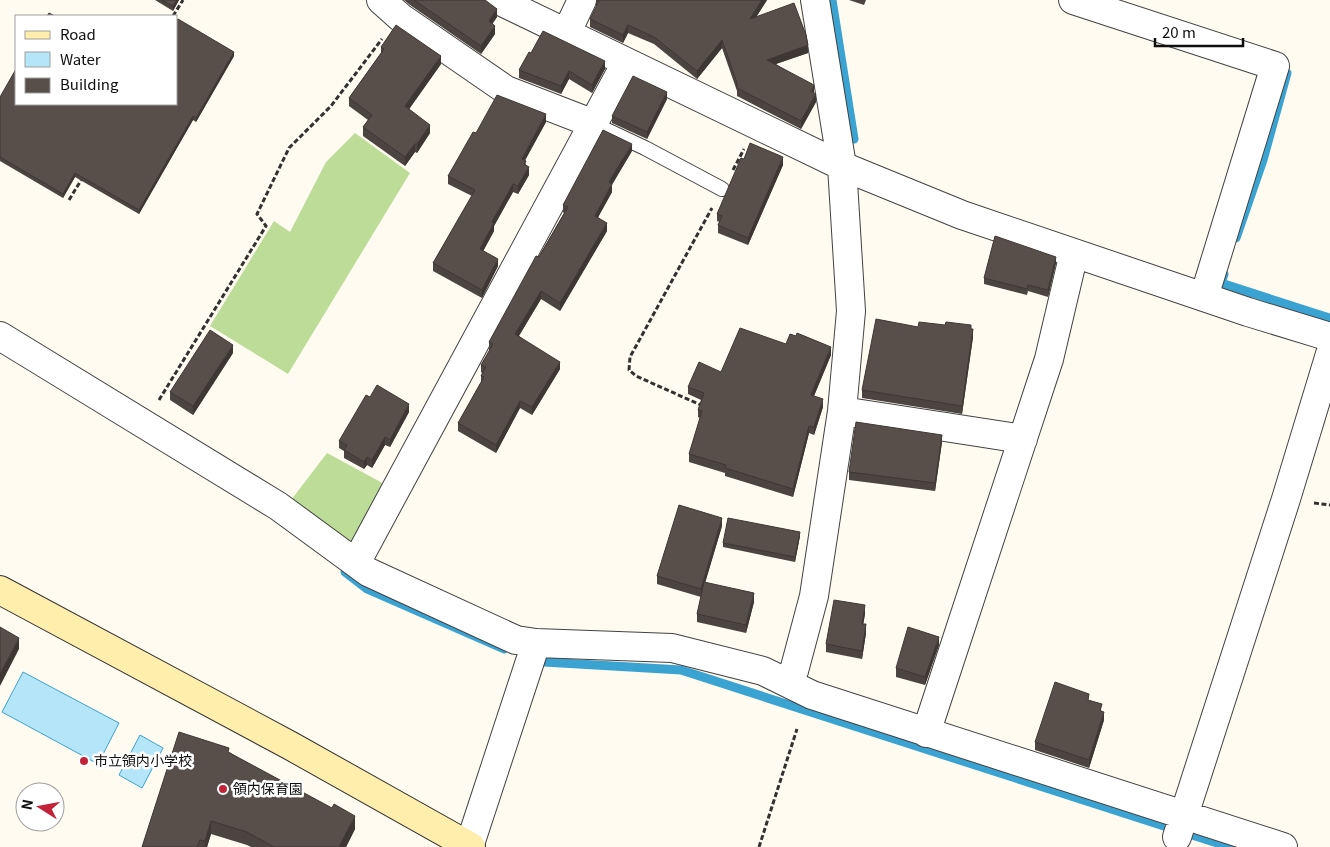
<svg xmlns="http://www.w3.org/2000/svg" width="1330" height="847" viewBox="0 0 1330 847" font-family="Georgia,'Noto Sans JP',serif">
<style>
.forest{fill:#bddc98}
.water{fill:#b5e5f8;stroke:#3aa3d1}
.lines{fill:none;stroke-linecap:round;stroke-linejoin:round}
.stream{stroke:#3aa3d1;stroke-width:9}
.lane-casing{stroke:#424242;stroke-width:16}
.street-casing{stroke:#424242;stroke-width:30}
.secondary-casing{stroke:#313131;stroke-width:30}
.path{stroke:#313131;stroke-width:3;stroke-dasharray:5 2.5;stroke-linecap:butt}
.lane{stroke:#fff;stroke-width:14}
.street{stroke:#fff;stroke-width:28}
.secondary{stroke:#ffeeac;stroke-width:28}
.wall{fill:#4c4440}
.shaded-wall{fill:#3e3734}
.building{fill:#584f4b;stroke:#3e3734}
.poi-dot{fill:#c3233a;stroke:#fff;stroke-width:2}
.labels{text-anchor:middle;stroke-width:5;stroke-linejoin:round;paint-order:stroke}
.poi-label{font-size:14px;fill:#0f0f0f;stroke:#fff;text-anchor:start}
</style>
<rect width="100%" height="100%" fill="#fffbf1"/>
<path class="forest" d="M355,133L410,173L288,374L210,326L274,221L290,232L326,162Z
M327,453L388,486L354,546L288,504Z"/>
<path class="water" d="M23,672L119,723L98,764L2,712Z
M140,735L163,748L142,788L119,775Z"/>
<g class="lines">
<path class="stream" d="M832,0L854,139
M1236,238L1263,160L1287,73
M1224,274L1221,283L1329,318
M345,572L367,589L504,649
M544,662L681,670L1167,827
M1189,834L1230,847"/>
<defs>
<path id="lane" d="M594,124L645,148L722,189"/>
<path id="street" d="M381,0L400,17L506,90L594,124
M498,0L842,166L962,215L1248,312L1330,337
M1073,0L1275,66L1204,297
M566,34L582,0
M0,336L278,506L368,572L516,640L536,643
M842,411L1023,439
M356,563L626,63
M784,681L794,671L814,596L842,411L851,311L842,166L815,0
M926,733L1049,359L1074,253
M1177,837L1286,499L1330,354
M469,847L536,643L672,648L763,671L812,695L1283,847"/>
<path id="secondary" d="M0,590L291,746L471,847"/>
</defs>
<use href="#lane" class="lane-casing"/>
<use href="#street" class="street-casing"/>
<use href="#secondary" class="secondary-casing"/>
<path class="path" d="M173,16L183,0
M733,170L744,149
M69,200L83,177
M159,400L266,226L257,214L289,148L331,106L382,39
M703,406L636,376L629,370L630,357L712,208
M1314,503L1330,505
M759,847L797,729"/>
<use href="#lane" class="lane"/>
<use href="#street" class="street"/>
<use href="#secondary" class="secondary"/>
</g>
<path class="wall" d="M155,0H179L173,11Z
M404,0H485L497,17L492,24L495,34L481,54L410,5Z
M596,0H767L756,17L808,53L776,64L814,93L816,102L801,129L737,96V91L722,48L697,79L654,44L628,33L623,43L590,27V19L596,7Z
M849,0H866L864,5Z
M381,47L441,64L409,109L430,133L417,153L415,152L405,166L363,136V127L368,120L349,106V98L381,53Z
M531,53L605,69L592,93L569,79L561,94L519,78V70Z
M234,56L196,122L193,120L139,214L75,177L63,198L0,161V97L16,104Z
M667,99L647,139L612,123V116Z
M546,122L525,160L526,165L529,175L518,194L513,192L494,226V231L483,251L498,266L482,298L433,271V263L472,196L448,184V176L476,133Z
M632,151L612,184V192L598,217L607,231L560,311L541,299L519,336L560,369L532,415L520,408L496,453L458,431V423L481,382V376L482,373L481,372V365L490,350H489V342L564,213L563,212V205Z
M744,159L783,165L748,245L718,233V225L720,222L717,221V214Z
M1056,263L1048,297L1028,291L1027,295L984,284V278Z
M918,327L971,329L973,337L962,414L862,398V390Z
M786,344L831,355L814,396L823,407L814,435L809,433L793,497L725,476V473L689,462V454L700,418L698,417V410L701,400L688,394V387L721,372Z
M233,353L193,415L170,400V392Z
M370,397L409,412L390,447L385,445L372,468L367,465L364,469L344,458V451L339,448V441Z
M942,442L935,491L849,480V472Z
M722,526L705,582L754,602L746,633L697,622V614L701,597L657,584V576Z
M800,536L795,562L723,547V543Z
M865,614L863,624L866,633L862,659L826,652V644Z
M939,645L925,685L896,677V668Z
M1089,700L1102,711L1104,720L1089,768L1035,750V742Z
M229,752L355,829L346,847H251L247,845L211,834L207,847H142Z"/>
<path class="shaded-wall" d="M177,0H179L173,11V6Z
M762,0H767L750,27V19Z
M497,9V17L489,29V21Z
M628,25V33L623,43V35Z
M495,26V34L481,54V46Z
M722,40V48L697,79V71Z
M808,45V53L767,67V60Z
M234,52V56L196,122V118Z
M441,56V64L405,115V106Z
M605,61V69L592,93V85Z
M569,71V79L561,94V86Z
M814,85V93L811,91Z
M667,92V99L647,139V132Z
M816,94V102L801,129V121Z
M546,114V122L522,166V159Z
M193,116V120L139,214V210Z
M430,125V133L417,153V144Z
M415,144V152L405,166V157Z
M632,144V151L609,190V182Z
M783,157V165L748,245V238Z
M529,167V175L518,194V186Z
M75,173V177L63,198V194Z
M513,184V192L494,226V231L480,257V249L492,222Z
M612,184V192L595,223V216Z
M607,223V231L560,311V303Z
M1056,257V263L1048,297V290Z
M498,259V266L482,298V290Z
M541,291V299L515,342V334Z
M973,329V337L962,414V406Z
M233,345V353L193,415V406Z
M831,347V355L811,403V395Z
M560,362V369L532,415V407Z
M823,399V407L814,435V427Z
M520,401V408L496,453V445Z
M409,404V412L390,447V440Z
M809,426V433L793,497V489Z
M942,435V442L935,491V483Z
M385,437V445L372,468V460Z
M367,457V465L364,469V462Z
M722,518V526L701,597V589Z
M800,532V536L795,562V557Z
M754,593V602L746,633V625Z
M865,605V614L862,632V624Z
M866,624V633L862,659V651Z
M939,637V645L925,685V677Z
M19,638V649L0,686V674Z
M1104,712V720L1089,768V760Z
M355,816V829L346,847H339Z
M211,821V834L207,847H205V841Z"/>
<path class="building" d="M162,0H177L173,6Z
M414,0H485L497,9L489,21L495,26L481,46Z
M597,0H762L750,19L794,3L806,35L808,45L767,60L814,85L811,91L816,94L801,121L737,88V83L722,40L697,71L654,37L628,25L623,35L590,19L599,1Z
M49,13L55,16H47Z
M178,19L234,52L196,118L193,116L139,210L75,173L63,194L0,157V97L16,69V104H176V21Z
M396,25L441,56L405,106L430,125L417,144H415L405,157L363,127L372,115L349,98L384,49L381,47Z
M543,31L605,61L592,85L569,71L561,86L519,70L529,52L531,53Z
M633,76L667,92L647,132L612,116Z
M497,95L546,114L522,159L526,161L524,164L529,167L518,186L513,184L492,222L494,223L480,249L498,259L482,290L433,263L475,190L448,176L473,132L476,133Z
M603,130L632,144L609,182L612,184L595,216L607,223L560,303L541,291L515,334L560,362L532,407L520,401L496,445L458,423L484,377L481,376L486,367L481,365L493,344L489,342L536,256L539,257L568,207L563,205Z
M750,143L783,157L748,238L718,225L722,216L717,214L741,158L744,159Z
M995,236L1056,257L1048,290L1028,285L1027,289L984,278Z
M876,319L918,327L919,322L945,325L946,322L971,325V329H973L962,406L862,390Z
M740,328L786,344L790,334L796,336L797,333L831,347L811,395L823,399L814,427L809,426L793,489L725,468L726,465L689,454L702,411L698,410L704,393L688,387L699,362L721,372Z
M210,330L233,345L193,406L170,392Z
M377,385L409,404L390,440L385,437L372,460L367,457L364,462L344,450L347,445L339,441L366,395L370,397Z
M856,422L942,435L935,483L849,472Z
M679,505L722,518L701,589L657,576Z
M728,518L800,532L795,557L723,543Z
M704,582L754,593L746,625L697,614Z
M834,600L865,605L862,624H866L862,651L826,644Z
M0,627L19,638L0,674Z
M908,627L939,637L925,677L896,668Z
M1055,682L1089,694L1088,700L1102,704L1100,711L1104,712L1089,760L1035,742Z
M179,732L229,748L228,752L332,808L334,804L355,816L339,847H274L247,832L211,821L205,841L200,840L197,847H142Z"/>
<g class="poi-dot">
<circle cx="84" cy="761" r="5"/>
<circle cx="223" cy="789" r="5"/>
</g>
<g class="labels">
<g class="poi-label">
<text x="94" y="766">市立領内小学校</text>
<text x="233" y="794">領内保育園</text>
</g>
</g>
<rect x="15" y="15" width="162" height="90" fill="#ffffff" stroke="#9f9f9f"/>
<rect x="25" y="31" width="25" height="8" fill="#ffeeac" stroke="#9f9f9f"/>
<text x="60" y="40" font-size="15" fill="#0f0f0f">Road</text>
<rect x="25" y="52" width="25" height="15" fill="#b5e5f8" stroke="#9f9f9f"/>
<text x="60" y="65" font-size="15" fill="#0f0f0f">Water</text>
<rect x="25" y="78" width="25" height="15" fill="#584f4b" stroke="#9f9f9f"/>
<text x="60" y="90" font-size="15" fill="#0f0f0f">Building</text>
<g transform="translate(40 807) rotate(281)"><circle r="24" fill="#ffffff" stroke="#9f9f9f"/>
<path d="M0-4L9 19L0 12L-9 19Z" fill="#c3233a"/>
<text y="-8" font-size="14" font-weight="bold" text-anchor="middle" fill="#0f0f0f">N</text>
</g>
<path d="M1155 38v8h88v-8" fill="none" stroke="#0f0f0f" stroke-width="2.5"/>
<text x="1162" y="38" font-size="15" fill="#0f0f0f" stroke="#ffffff" stroke-width="4" paint-order="stroke">20 m</text>
</svg>
